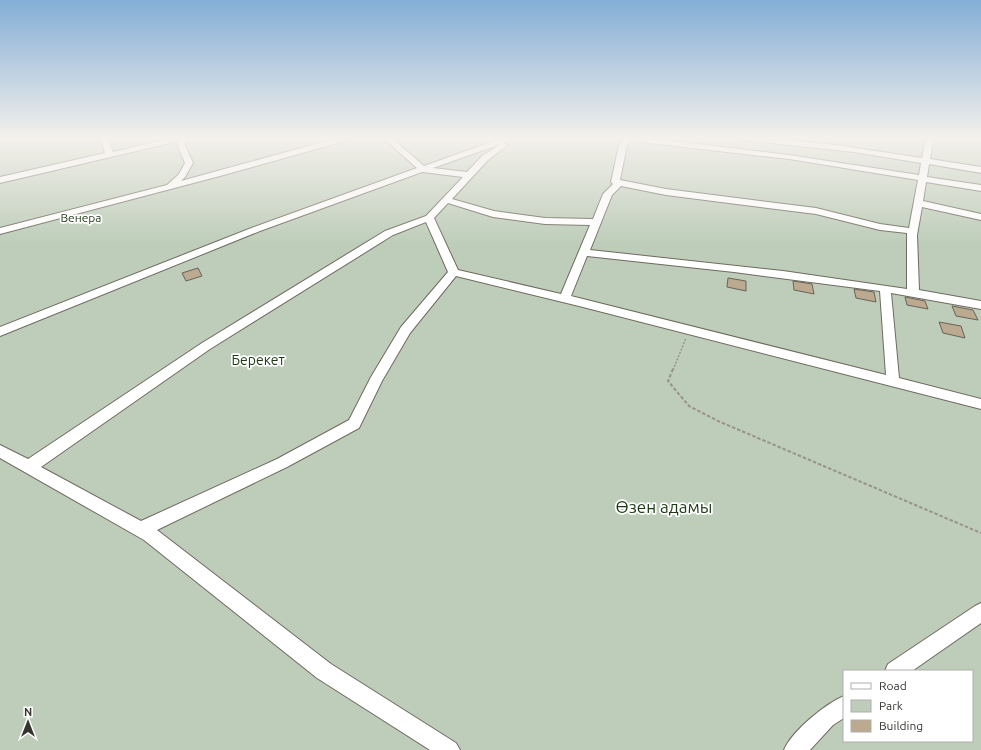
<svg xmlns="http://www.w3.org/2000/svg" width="981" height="750" viewBox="0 0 981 750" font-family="Ubuntu,sans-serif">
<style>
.green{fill:#becdba;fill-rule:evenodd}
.building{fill:#bbaa8f;stroke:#696359}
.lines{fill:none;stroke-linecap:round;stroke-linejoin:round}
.minor-casing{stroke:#6f6a60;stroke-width:2}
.path-far1{stroke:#97938a;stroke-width:1.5;stroke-dasharray:2 1.5;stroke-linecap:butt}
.path{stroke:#97938a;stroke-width:2;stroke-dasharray:3.5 2;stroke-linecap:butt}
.minor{fill:#fff;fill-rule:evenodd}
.labels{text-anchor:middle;stroke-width:3.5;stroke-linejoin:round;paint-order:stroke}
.far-park-label{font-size:12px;fill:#1d3913;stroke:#fff}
.park-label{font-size:14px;fill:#1d3913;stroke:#fff}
.near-park-label{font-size:17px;fill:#1d3913;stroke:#fff}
</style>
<rect width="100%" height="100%" fill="#e6e0d4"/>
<path class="green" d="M0,138H981V750H0ZM844,671H972V741H844Z"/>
<path class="building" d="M198,268L202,276L186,281L182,273Z
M728,278L746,281V291L727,287Z
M793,281L812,284L814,294L794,290Z
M854,289L874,292L876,302L856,298Z
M905,297L925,301L928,309L907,305Z
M952,306L973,310L978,320L956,316Z
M939,322L961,326L965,338L943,333Z"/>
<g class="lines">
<defs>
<path id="minor" d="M100,138H108L113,152L172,138H193L187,142L185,145L193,163L185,177L181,181L337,138H350L349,140L220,176L0,234V228L167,185L179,174L185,163L177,145L179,141L0,183V177L105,153Z
M383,138H392L424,166L502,138H513L503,143L508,145L488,160L452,199L494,211L545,218L593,219L603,194L613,184L611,182L619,145L625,138H649L789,155L919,175L921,163L854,152L744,140L740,138C801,138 862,149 922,158L926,138H934L930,159L981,167V173L929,164L927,177L981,185V191L926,182L923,201L981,214V220L922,207L917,235L919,290L981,301V309L891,293L899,378L981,399V409L579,306L456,276L410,333L382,381L359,428L287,467L157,530L331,664L456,743L460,750H430L317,678L144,540L0,458V445L28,459L202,343L385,231L426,216L463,177L422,172L260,231L0,336V327L254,227L417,168ZM631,141L789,159L918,180L909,228L880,224L816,208L666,189L620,180L627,145ZM501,144L482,156L467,172L433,168ZM621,186L666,195L816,214L880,230L907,233V289L783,271L590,250L612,195ZM448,203L493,217L545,224L590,225L561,294L458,270L434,218ZM426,222L448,272L401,327L371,377L349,420L277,459L141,521L41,467L210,349L393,235ZM587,256L734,272L880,291L886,375L571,296Z
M981,603V623L912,671H885L888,664L975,606Z
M844,696V718L833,725L810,750H784C792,731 825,704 844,696Z"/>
</defs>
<use href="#minor" class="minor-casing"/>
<path class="path-far1" d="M673,370L686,338"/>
<path class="path" d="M673,369L668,381L689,406L718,421L981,533"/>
<use href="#minor" class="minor"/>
</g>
<linearGradient id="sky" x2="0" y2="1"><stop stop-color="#84aed6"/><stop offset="0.57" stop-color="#f4f1ec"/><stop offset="1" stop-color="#f4f1ec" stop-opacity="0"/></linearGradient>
<rect width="981" height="243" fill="url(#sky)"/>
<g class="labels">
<g class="far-park-label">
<text x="81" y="222">Венера</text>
</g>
<g class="park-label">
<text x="258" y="365">Берекет</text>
</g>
<g class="near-park-label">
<text x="664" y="513">Өзен адамы</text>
</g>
</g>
<rect x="843" y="670" width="130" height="72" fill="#ffffff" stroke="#afaeac"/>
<rect x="851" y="683" width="20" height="6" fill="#ffffff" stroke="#afaeac"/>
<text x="879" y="690" font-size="12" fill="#363430">Road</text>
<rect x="851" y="700" width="20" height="12" fill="#becdba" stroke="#afaeac"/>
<text x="879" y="710" font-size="12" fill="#363430">Park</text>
<rect x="851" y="720" width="20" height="12" fill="#bbaa8f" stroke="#afaeac"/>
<text x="879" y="730" font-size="12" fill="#363430">Building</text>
<g transform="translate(28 722)" stroke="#ffffff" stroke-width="3" paint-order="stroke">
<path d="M0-3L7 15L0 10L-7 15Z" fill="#363430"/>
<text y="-6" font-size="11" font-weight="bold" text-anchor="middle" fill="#363430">N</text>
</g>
</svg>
